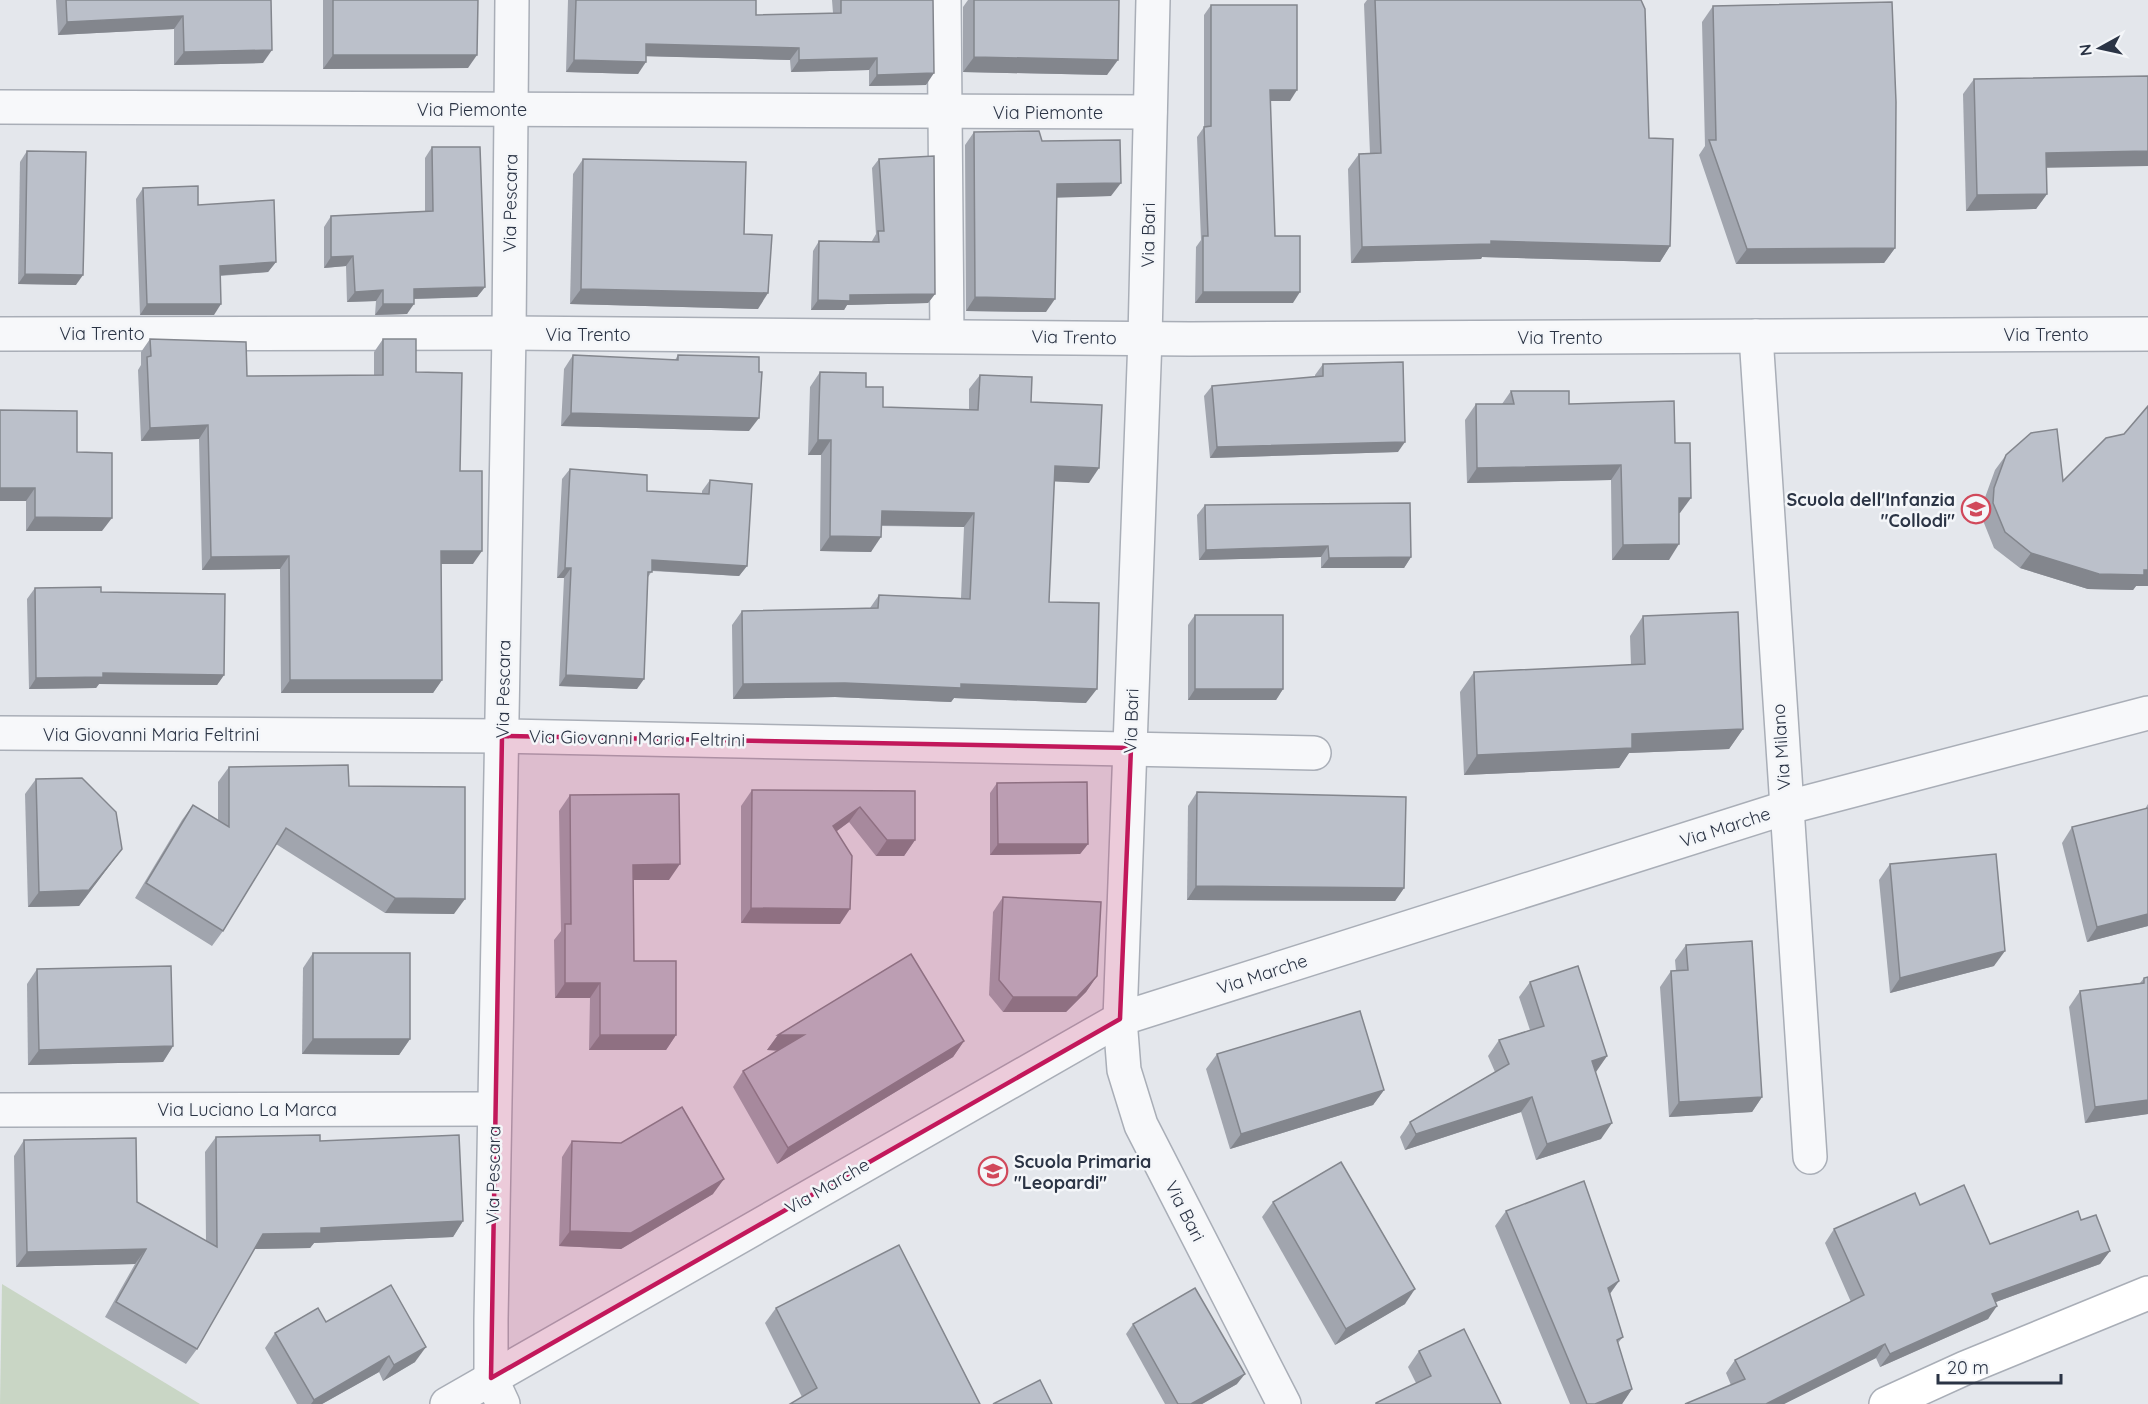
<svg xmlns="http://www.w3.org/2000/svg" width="2148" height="1404" viewBox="0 0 2148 1404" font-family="Quicksand,sans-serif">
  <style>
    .green { fill: #c9d6c5 }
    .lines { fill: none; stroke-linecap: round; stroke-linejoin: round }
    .street-casing { stroke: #a9aeb7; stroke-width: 36 }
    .secondary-casing { stroke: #a9aeb7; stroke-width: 36 }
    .street { stroke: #f7f8fa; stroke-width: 33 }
    .secondary { stroke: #fff; stroke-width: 33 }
    .wall { fill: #a1a5ae }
    .shaded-wall { fill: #83868d }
    .building { fill: #bbc0ca; stroke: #83868d; stroke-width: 1.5 }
    .marked { fill: #c2185b; fill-opacity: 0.2; stroke: #c2185b; stroke-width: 4.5; stroke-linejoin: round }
    .labels { text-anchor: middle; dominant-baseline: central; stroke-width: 5; stroke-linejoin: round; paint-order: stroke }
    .street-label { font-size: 18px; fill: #2b3445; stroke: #f4f6f9 }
    .poi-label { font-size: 18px; font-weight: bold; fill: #2b3445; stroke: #f4f6f9; text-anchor: end }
  </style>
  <rect width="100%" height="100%" fill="#e4e7ec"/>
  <polygon class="green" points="2,1284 200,1404 0,1404"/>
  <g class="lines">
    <g class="street-casing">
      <g id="street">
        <polyline points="944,0 947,336"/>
        <polyline points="1153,0 1145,338 1120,1019 1124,1070 1141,1125 1284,1404"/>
        <polyline points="0,107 1150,112"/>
        <polyline points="0,334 509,333 1190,339 2148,334"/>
        <polyline points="1756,336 1810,1157"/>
        <polyline points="0,733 502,736 1314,753"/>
        <polyline points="0,1110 494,1109"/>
        <polyline points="447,1404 1120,1019 1785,808 2148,713"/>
        <polyline points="503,1404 491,1378 491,1320 509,333 512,0"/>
      </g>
    </g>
    <g class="secondary-casing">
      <polyline id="secondary" points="1886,1404 1965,1368 2148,1293"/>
    </g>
    <use href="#street" class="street"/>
    <use href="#secondary" class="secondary"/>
  </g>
  <g class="wall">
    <polygon points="56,0 271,0 263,63 174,65 174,29 58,35"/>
    <polygon points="323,0 478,0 468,68 323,69"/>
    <polygon points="568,0 756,0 756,15 833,13 832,0 933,0 926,85 869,86 869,70 791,72 790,60 646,56 638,74 566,72"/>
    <polygon points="968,0 1119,0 1107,75 963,72 963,7"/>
    <polygon points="1367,0 1375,0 1649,138 1670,246 1660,262 1482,257 1481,259 1351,263 1348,169 1359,154 1370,154 1364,4"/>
    <polygon points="1211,5 1290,101 1270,101 1275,236 1293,303 1195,303 1196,247 1201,240 1197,137 1204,127 1204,15"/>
    <polygon points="1713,6 1895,248 1884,263 1736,264 1699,155 1705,146 1702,22"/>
    <polygon points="1974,79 2046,168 2047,194 2036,209 1966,211 1963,94"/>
    <polygon points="974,132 1042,141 1111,196 1057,197 1046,312 966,311 965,145"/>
    <polygon points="432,147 485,287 477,297 414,299 407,314 375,315 376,301 347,302 346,266 324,268 324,227 331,216 425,211 425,158"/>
    <polygon points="27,151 76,285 18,284 20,162"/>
    <polygon points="583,159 758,309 570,304 573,174"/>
    <polygon points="879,159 935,294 928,303 847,305 844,310 811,310 813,251 819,241 872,242 872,241 876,234 872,168"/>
    <polygon points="143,188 198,205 276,262 268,272 220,276 214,315 140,315 136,199"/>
    <polygon points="150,339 247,376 374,375 374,352 383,339 416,372 460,471 473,564 441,564 442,680 433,693 281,693 280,569 202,570 199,439 141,441 138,370 141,365 141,352"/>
    <polygon points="573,355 675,360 678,355 749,431 561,426 564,369"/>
    <polygon points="1323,364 1398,452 1210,458 1204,396 1212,386 1315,377 1315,375"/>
    <polygon points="820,372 866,387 883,407 969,410 969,389 980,375 1031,402 1089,483 1054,481 1049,602 1086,703 954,698 951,702 835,697 733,699 732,625 742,611 870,608 879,595 961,598 964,527 881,526 871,552 820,551 821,455 808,455 810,387"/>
    <polygon points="1511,391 1569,404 1675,443 1680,513 1679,513 1669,560 1612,560 1611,480 1467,483 1465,420 1476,404 1502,404"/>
    <polygon points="2148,406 2148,586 2136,586 2133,590 2088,589 2020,568 1994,548 1982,518 1983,503 1995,470 2006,455 2063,481 2124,434"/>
    <polygon points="0,410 77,452 102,531 26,531 26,501 0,501"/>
    <polygon points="570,469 647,491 702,494 702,491 710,480 747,566 739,576 652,571 648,577 637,689 559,686 564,578 557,578 562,479"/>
    <polygon points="1205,505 1411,557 1404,568 1321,568 1321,557 1199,560 1197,515"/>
    <polygon points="35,588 101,592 224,675 217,685 99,684 96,688 29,689 27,599"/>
    <polygon points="1195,615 1283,689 1276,700 1188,700 1188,625"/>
    <polygon points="1643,616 1743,729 1729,749 1629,753 1619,768 1464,775 1460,692 1474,672 1631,665 1630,636"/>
    <polygon points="229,767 349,786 454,914 385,913 276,844 223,931 212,946 135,898 182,820 193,805 218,821 218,782"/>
    <polygon points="36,779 122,849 79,906 28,907 25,794"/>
    <polygon points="997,783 1088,844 1080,854 990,855 990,793"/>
    <polygon points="752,790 915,791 915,840 904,856 876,856 849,822 837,831 840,924 741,923 741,806"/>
    <polygon points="1197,792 1404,888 1395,901 1187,900 1188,806"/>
    <polygon points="570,795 669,880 633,880 634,961 676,1035 666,1050 589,1050 590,998 555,998 554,940 561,931 559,811"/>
    <polygon points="2148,804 2148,926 2087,942 2062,843 2072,827 2145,809"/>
    <polygon points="1890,864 1994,966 1890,993 1879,880"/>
    <polygon points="1003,897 1097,976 1086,992 1066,1012 1003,1012 989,995 993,912"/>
    <polygon points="1686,945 1762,1097 1752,1112 1669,1117 1660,987 1671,971 1676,971 1675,960"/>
    <polygon points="313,953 410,1039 399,1055 302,1054 303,968"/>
    <polygon points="37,969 173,1046 163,1062 28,1065 27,984"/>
    <polygon points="2144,978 2148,1114 2085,1123 2069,1007 2080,991 2140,983"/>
    <polygon points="1530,982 1607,1056 1595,1072 1601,1139 1536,1160 1521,1112 1405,1150 1400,1137 1410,1122 1495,1072 1488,1056 1499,1040 1530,1030 1519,997"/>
    <polygon points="778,1035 964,1041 953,1057 777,1164 733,1087 743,1071 779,1051 767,1050"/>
    <polygon points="1217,1054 1384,1090 1373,1105 1230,1149 1206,1069"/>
    <polygon points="216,1137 320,1141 463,1221 453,1237 314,1243 310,1248 254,1249 197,1349 186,1364 105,1317 135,1264 16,1267 14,1156 24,1140 137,1202 206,1241 205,1152"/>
    <polygon points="572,1141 713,1194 621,1249 559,1246 562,1157"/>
    <polygon points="1273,1202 1405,1304 1335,1345 1262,1217"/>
    <polygon points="1920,1205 1990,1244 2081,1220 2110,1251 2100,1264 1996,1302 1988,1319 1880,1367 1876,1358 1784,1404 1685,1404 1731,1385 1726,1373 1735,1360 1851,1302 1825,1243 1834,1229"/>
    <polygon points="1506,1211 1619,1281 1610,1294 1623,1337 1618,1343 1632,1389 1622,1404 1570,1404 1495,1226"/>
    <polygon points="776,1308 980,1404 802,1397 765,1323"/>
    <polygon points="326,1322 415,1362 383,1381 379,1372 322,1404 297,1404 265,1348 275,1333"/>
    <polygon points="1133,1324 1237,1384 1202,1404 1165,1404 1126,1334"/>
    <polygon points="1419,1351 1501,1404 1375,1404 1416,1383 1408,1367"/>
  </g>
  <g class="shaded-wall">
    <polygon points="183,16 174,29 58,35 67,22"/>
    <polygon points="646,44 799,48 790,60 638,56"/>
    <polygon points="272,50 263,63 174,65 184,52"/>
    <polygon points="333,55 477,55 468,68 323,69"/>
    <polygon points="974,57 1118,60 1107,75 963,72"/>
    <polygon points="877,58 869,70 791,72 799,60"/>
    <polygon points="574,60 646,62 638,74 566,72"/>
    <polygon points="934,73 926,85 869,86 877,75"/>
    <polygon points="1270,90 1297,90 1290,101 1262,101"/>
    <polygon points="2148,151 2148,166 2035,168 2046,153"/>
    <polygon points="1121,183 1111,196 1048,198 1057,184"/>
    <polygon points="2047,194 2036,209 1966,211 1977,195"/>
    <polygon points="1491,241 1670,246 1660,262 1482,257 1481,259 1351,263 1362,247"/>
    <polygon points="1895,248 1884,263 1736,264 1747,249"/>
    <polygon points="353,256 346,266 324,268 331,257"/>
    <polygon points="276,262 268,272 212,276 220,266"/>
    <polygon points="25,274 83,275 76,285 18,284"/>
    <polygon points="485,287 477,297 407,299 414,289"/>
    <polygon points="581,289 768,293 758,309 570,304"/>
    <polygon points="383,290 376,301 347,302 355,292"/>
    <polygon points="1203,292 1300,292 1293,303 1195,303"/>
    <polygon points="935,294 928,303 847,305 844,310 811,310 818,300 850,295"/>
    <polygon points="975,297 1055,299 1046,312 966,311"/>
    <polygon points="147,304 221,304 214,315 140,315"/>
    <polygon points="383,304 414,304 407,314 375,315"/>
    <polygon points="571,413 759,418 749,431 561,426"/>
    <polygon points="208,425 199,439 141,441 150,428"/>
    <polygon points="818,440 831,440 821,455 808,455"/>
    <polygon points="1405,442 1398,452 1210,458 1217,447"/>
    <polygon points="1621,465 1611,480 1467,483 1477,468"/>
    <polygon points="1055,466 1099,468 1089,483 1045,481"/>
    <polygon points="0,488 35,488 26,501 0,501"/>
    <polygon points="1679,498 1691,498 1680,513 1668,513"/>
    <polygon points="882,511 974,513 964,527 872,525"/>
    <polygon points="35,517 112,518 102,531 26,531"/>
    <polygon points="830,536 881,537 871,552 820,551"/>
    <polygon points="1679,544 1669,560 1612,560 1623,545"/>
    <polygon points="1328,546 1321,557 1199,560 1206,550"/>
    <polygon points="441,551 482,551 473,564 432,564"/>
    <polygon points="2031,553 2148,570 2148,586 2136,586 2133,590 2088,589 2020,568"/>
    <polygon points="289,556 280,569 202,570 211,557"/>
    <polygon points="1411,557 1404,568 1321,568 1329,558"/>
    <polygon points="652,560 747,566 739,576 645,570"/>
    <polygon points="565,568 571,568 564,578 557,578"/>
    <polygon points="103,673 224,675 217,685 99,684 96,688 29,689 36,678"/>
    <polygon points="566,675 644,679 637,689 559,686"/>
    <polygon points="290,680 442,680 433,693 281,693"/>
    <polygon points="845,683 961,684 1097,689 1086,703 954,698 951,702 835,697 733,699 743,684"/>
    <polygon points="1195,689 1283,689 1276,700 1188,700"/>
    <polygon points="1743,729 1729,749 1629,753 1619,768 1464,775 1477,755 1632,734"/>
    <polygon points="860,807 849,822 823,841 833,826"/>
    <polygon points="887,840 915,840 904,856 876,856"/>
    <polygon points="998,844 1088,844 1080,854 990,855"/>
    <polygon points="122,849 79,906 28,907 39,892"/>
    <polygon points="680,864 669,880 622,880 633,865"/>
    <polygon points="1196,886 1404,888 1395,901 1187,900"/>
    <polygon points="395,898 465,899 454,914 385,913"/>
    <polygon points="751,908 850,909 840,924 741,923"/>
    <polygon points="2148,914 2148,926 2087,942 2097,927"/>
    <polygon points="2005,951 1994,966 1890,993 1900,978"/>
    <polygon points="1097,976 1086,992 1066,1012 1003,1012 1013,997"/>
    <polygon points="565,983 600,983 590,998 555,998"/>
    <polygon points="600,1035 676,1035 666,1050 589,1050"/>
    <polygon points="778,1035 804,1035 794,1051 767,1050"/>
    <polygon points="313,1039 410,1039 399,1055 302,1054"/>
    <polygon points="964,1041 953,1057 777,1164 788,1148"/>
    <polygon points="173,1046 163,1062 28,1065 39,1050"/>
    <polygon points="1607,1056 1596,1072 1581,1076 1592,1061"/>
    <polygon points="1384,1090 1373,1105 1230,1149 1241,1134"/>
    <polygon points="1532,1097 1521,1112 1405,1150 1416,1134"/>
    <polygon points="1762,1097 1752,1112 1669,1117 1679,1102"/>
    <polygon points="2148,1100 2148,1114 2085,1123 2095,1107"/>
    <polygon points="1612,1123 1601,1139 1536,1160 1547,1144"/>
    <polygon points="724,1179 713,1194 621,1249 559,1246 570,1231"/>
    <polygon points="463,1221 453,1237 314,1243 310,1248 252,1249 263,1234 321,1228"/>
    <polygon points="146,1249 135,1264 16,1267 27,1252"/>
    <polygon points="2110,1251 2100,1264 1982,1307 1992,1294"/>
    <polygon points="1619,1281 1608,1296 1608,1288"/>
    <polygon points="1415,1289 1405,1304 1335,1345 1346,1329"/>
    <polygon points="1997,1306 1988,1319 1880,1367 1890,1354"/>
    <polygon points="1885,1344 1876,1358 1784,1404 1766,1404"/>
    <polygon points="426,1347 415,1362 383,1381 394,1365"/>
    <polygon points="389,1356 379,1372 322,1404 311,1404 314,1400"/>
    <polygon points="1245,1374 1237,1384 1202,1404 1191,1404"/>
    <polygon points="1632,1389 1622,1404 1595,1404"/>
  </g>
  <g class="building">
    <polygon points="66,0 271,0 272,50 184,52 183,16 67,22"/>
    <polygon points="333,0 478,0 477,55 333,55"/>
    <polygon points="576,0 756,0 756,15 841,13 841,0 933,0 934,73 877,75 877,58 799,60 799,48 646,44 646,62 574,60"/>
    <polygon points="974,0 1119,0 1118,60 974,57"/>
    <polygon points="1375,0 1641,0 1645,9 1649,138 1673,139 1670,246 1491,241 1491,244 1362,247 1359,154 1381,153"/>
    <polygon points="1892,2 1896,102 1895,248 1747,249 1709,140 1716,140 1713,6"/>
    <polygon points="1211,5 1297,5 1297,90 1270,90 1275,236 1300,236 1300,292 1203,292 1203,236 1208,236 1204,127 1211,126"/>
    <polygon points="2148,76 2148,151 2046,153 2047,194 1977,195 1974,79"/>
    <polygon points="1039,131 1042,141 1120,140 1121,183 1057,184 1055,299 975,297 974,132"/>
    <polygon points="432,147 480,147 485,287 414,289 414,304 383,304 383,290 355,292 353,256 331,257 331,216 433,211"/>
    <polygon points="27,151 86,152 83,275 25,274"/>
    <polygon points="934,156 935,294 850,295 850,301 818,300 819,241 879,242 878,231 884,231 879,159"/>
    <polygon points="583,159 746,162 744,234 772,235 768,293 581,289"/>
    <polygon points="198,186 198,205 274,200 276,262 220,266 221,304 147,304 143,188"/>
    <polygon points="150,339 246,342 247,376 383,375 383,339 416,339 416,372 462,373 460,471 482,471 482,551 441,551 442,680 290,680 289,556 211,557 208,425 150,428 147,357 151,356"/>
    <polygon points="573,355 678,360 678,355 759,357 759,372 762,372 759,418 571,413"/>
    <polygon points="1403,362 1405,442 1217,447 1212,386 1323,376 1323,364"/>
    <polygon points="820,372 866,373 866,387 883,387 883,407 978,410 980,375 1032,377 1031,402 1102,405 1099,468 1055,466 1049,602 1099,603 1097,689 961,684 961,688 845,683 743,684 742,611 878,608 879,595 970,599 974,513 882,511 881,537 830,536 831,440 818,440"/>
    <polygon points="1511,391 1569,391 1569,404 1674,401 1675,443 1690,443 1691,498 1679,498 1679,544 1623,545 1621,465 1477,468 1476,404 1514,404"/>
    <polygon points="2148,406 2148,570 2144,570 2144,575 2099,574 2031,553 2005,532 1993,503 1994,488 2006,455 2031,433 2057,429 2063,481 2106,438 2124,434"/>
    <polygon points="0,410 77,411 77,452 112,453 112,518 35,517 35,488 0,488"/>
    <polygon points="570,469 647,475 647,491 709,494 710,480 752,484 747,566 652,560 652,572 648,572 644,679 566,675 571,568 565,568"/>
    <polygon points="1410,503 1411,557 1329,558 1328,546 1206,550 1205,505"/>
    <polygon points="101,587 101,592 225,594 224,675 103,673 103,677 36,678 35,588"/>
    <polygon points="1738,612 1743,729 1632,734 1632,748 1477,755 1474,672 1645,664 1643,616"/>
    <rect x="1195" y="615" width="88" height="74"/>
    <polygon points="348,765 349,786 465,787 465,899 395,898 286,828 223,931 146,883 193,805 229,827 229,767"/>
    <polygon points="82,778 116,812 122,849 89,890 39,892 36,779"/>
    <polygon points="1087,782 1088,844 998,844 997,783"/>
    <polygon points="752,790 915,791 915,840 887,840 860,807 833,826 852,856 850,909 751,908"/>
    <polygon points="1197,792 1406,797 1404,888 1196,886"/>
    <polygon points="679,794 680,864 633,865 634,961 676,961 676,1035 600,1035 600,983 565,983 565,924 571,924 570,795"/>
    <polygon points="2148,808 2148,914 2097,927 2072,827"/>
    <polygon points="1996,854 2005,951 1900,978 1890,864"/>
    <polygon points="1003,897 1101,902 1097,976 1077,997 1013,997 999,980"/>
    <polygon points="1752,941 1762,1097 1679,1102 1671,971 1688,970 1686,945"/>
    <rect x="313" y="953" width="97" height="86"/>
    <polygon points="911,954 964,1041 788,1148 743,1071 804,1035 778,1035"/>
    <polygon points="171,966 173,1046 39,1050 37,969"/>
    <polygon points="1578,966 1607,1056 1592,1061 1612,1123 1547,1144 1532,1097 1416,1134 1410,1122 1509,1064 1499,1040 1544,1026 1530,982"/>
    <polygon points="2148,977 2148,1100 2095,1107 2080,991 2144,983 2144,978"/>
    <polygon points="1360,1011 1384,1090 1241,1134 1217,1054"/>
    <polygon points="682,1107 724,1179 631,1233 570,1231 572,1141 621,1143"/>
    <polygon points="320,1135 320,1141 459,1135 463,1221 321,1228 321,1233 263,1234 197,1349 116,1302 146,1249 27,1252 24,1140 136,1138 137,1202 217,1247 216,1137"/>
    <polygon points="1341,1162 1415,1289 1346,1329 1273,1202"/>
    <polygon points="1584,1181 1619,1281 1608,1288 1623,1337 1617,1340 1632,1389 1595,1404 1587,1404 1506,1211"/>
    <polygon points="1964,1185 1990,1244 2078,1211 2081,1220 2096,1215 2110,1251 1992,1294 1997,1306 1890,1354 1885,1344 1766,1404 1685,1404 1745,1379 1735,1360 1864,1295 1834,1229 1915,1193 1920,1205"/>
    <polygon points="899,1245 980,1404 790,1404 817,1388 776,1308"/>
    <polygon points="391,1285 426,1347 394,1365 389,1356 314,1400 275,1333 318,1308 326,1322"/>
    <polygon points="1195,1288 1245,1374 1191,1404 1178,1404 1133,1324"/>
    <polygon points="1464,1329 1501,1404 1376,1404 1376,1403 1431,1376 1419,1351"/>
    <polygon points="1040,1380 1052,1404 993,1404"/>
  </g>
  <path class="marked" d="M502,736l629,12 -11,271 -629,359z"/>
  <defs>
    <g id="school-ring" transform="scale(1.5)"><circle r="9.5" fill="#f4f6f9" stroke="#d1495b" stroke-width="1.5"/><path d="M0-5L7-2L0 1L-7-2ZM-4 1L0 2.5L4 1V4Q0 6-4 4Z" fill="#d1495b"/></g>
  </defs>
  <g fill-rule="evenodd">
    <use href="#school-ring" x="1976" y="509"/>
    <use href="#school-ring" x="993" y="1171"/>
  </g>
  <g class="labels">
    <g class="street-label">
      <text x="472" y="109">Via Piemonte</text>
      <text x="1048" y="112">Via Piemonte</text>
      <text transform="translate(510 203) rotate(-89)">Via Pescara</text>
      <text transform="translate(1148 235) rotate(-89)">Via Bari</text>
      <text x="102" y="333">Via Trento</text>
      <text x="588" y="334">Via Trento</text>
      <text x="2046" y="334">Via Trento</text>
      <text transform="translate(1074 337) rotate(1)">Via Trento</text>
      <text x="1560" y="337">Via Trento</text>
      <text transform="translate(503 689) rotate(-89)">Via Pescara</text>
      <text transform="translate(1131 721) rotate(-88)">Via Bari</text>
      <text x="151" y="734">Via Giovanni Maria Feltrini</text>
      <text transform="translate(637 738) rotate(1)">Via Giovanni Maria Feltrini</text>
      <text transform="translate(1781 747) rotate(-94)">Via Milano</text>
      <text transform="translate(1725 827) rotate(-18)">Via Marche</text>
      <text transform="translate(1262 974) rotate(-18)">Via Marche</text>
      <text x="247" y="1109">Via Luciano La Marca</text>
      <text transform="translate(493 1175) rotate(-89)">Via Pescara</text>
      <text transform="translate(827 1186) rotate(-30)">Via Marche</text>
      <text transform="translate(1185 1211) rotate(63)">Via Bari</text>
    </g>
    <g class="poi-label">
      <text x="1955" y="499">Scuola dell'Infanzia<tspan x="1955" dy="21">"Collodi"</tspan></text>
      <text x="1014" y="1161" text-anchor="start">Scuola Primaria<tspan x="1014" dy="21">"Leopardi"</tspan></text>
    </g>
  </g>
  <g transform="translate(2100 48) rotate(262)" stroke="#f4f6f9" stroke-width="4.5" paint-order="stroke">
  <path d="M0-4.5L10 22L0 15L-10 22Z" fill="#2b3445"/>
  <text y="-9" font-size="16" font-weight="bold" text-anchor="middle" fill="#2b3445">N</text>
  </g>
  <path d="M1938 1374v9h123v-9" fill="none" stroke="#2b3445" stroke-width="3"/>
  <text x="1947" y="1374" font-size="18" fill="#2b3445" stroke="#f4f6f9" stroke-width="4.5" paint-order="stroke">20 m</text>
</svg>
